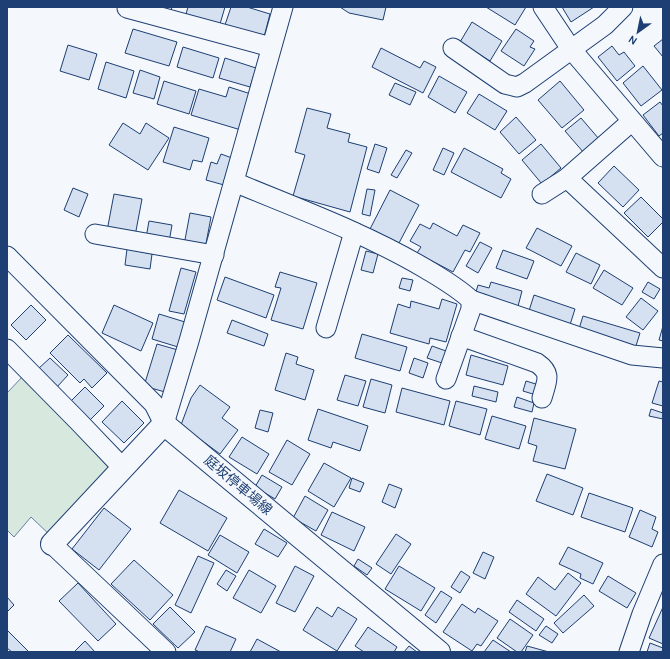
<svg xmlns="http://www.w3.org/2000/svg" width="670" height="659" viewBox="0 0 670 659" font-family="Karla,'Noto Sans JP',sans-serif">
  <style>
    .green { fill: #d7e8df; stroke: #687fa3 }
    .building { fill: #d5e0f0; stroke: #1d3f73 }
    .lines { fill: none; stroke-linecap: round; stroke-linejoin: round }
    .minor-casing { stroke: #1d3f73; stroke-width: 21 }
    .secondary-casing { stroke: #1d3f73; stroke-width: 24 }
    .minor { stroke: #f4f7fb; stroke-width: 19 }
    .secondary { stroke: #f4f7fb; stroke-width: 22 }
    .labels { text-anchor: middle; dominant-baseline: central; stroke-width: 3; stroke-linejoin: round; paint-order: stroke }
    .street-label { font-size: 14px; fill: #1d3f73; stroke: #f4f7fb }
  </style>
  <rect width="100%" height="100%" fill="#f4f7fb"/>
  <polygon class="green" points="24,375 114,467 52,537 31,517 14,537 7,530 7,393"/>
  <g class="building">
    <polygon points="146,7 172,7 170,14"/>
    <polygon points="188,7 225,7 220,24 186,14"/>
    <polygon points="231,7 247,7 270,14 264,37 225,25"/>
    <polygon points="340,7 386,7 383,20 349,13"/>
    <polygon points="486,7 526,7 515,25"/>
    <polygon points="562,7 594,7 571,22"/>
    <polygon points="472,22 502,41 490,61 460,42"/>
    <polygon points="133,29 177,42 169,66 125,53"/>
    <polygon points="516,29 534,41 530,47 535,49 524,66 501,51"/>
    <polygon points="663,39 663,57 654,46"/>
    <polygon points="68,45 97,54 89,80 60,71"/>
    <polygon points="612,46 619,55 624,52 635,66 617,81 598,57"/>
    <polygon points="183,47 219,58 213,78 177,67"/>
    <polygon points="381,48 420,68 424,61 436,67 423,93 372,67"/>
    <polygon points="225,58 256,68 250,87 219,78"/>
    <polygon points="106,62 134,71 126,98 98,89"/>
    <polygon points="643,66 662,90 641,106 623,83"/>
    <polygon points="140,70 160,77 154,99 133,93"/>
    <polygon points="439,76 467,92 455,113 428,97"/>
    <polygon points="164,81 196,91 189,114 157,104"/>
    <polygon points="560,81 584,110 562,128 538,100"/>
    <polygon points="395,83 416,92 410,105 389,95"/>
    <polygon points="229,87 251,94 241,130 191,115 199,89 226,97"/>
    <polygon points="479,94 507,111 495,130 467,113"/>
    <polygon points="660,102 663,106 663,133 659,136 643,115"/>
    <polygon points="307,108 331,114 327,128 350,134 348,142 367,147 350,212 293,196 305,155 295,152"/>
    <polygon points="516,117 536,140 519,154 500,132"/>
    <polygon points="581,118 599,139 584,153 565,131"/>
    <polygon points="123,123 140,134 146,123 169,138 148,170 109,145"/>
    <polygon points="174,127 209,138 202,162 193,160 190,170 163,162"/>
    <polygon points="375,144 387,148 379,173 367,169"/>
    <polygon points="541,144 561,168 542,184 522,160"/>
    <polygon points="443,148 454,153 444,175 433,170"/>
    <polygon points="464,148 503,169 501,173 511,179 501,198 451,172"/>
    <polygon points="406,150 412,153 397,178 391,175"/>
    <polygon points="221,154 232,158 224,185 206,180 211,162 217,164"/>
    <polygon points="614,166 639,190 623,207 598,183"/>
    <polygon points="73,188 88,194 79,217 64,210"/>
    <polygon points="367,189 375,190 370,216 362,214"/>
    <polygon points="390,190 419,205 399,243 370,229"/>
    <polygon points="114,194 142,199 135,236 107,231"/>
    <polygon points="641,197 663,219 663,222 648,237 624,213"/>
    <polygon points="190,213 211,217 205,249 184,245"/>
    <polygon points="149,221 172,225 169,242 146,238"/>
    <polygon points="433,223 457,236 463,225 480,233 470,252 465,250 453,272 417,253 421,247 410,241 420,224 430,229"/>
    <polygon points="537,228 572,246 561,266 526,248"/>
    <polygon points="480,242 492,248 478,273 466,266"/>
    <polygon points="127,249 152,254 150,269 125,265"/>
    <polygon points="503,250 534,261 527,279 496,268"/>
    <polygon points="366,251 378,254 373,273 361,270"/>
    <polygon points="576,253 600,265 591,284 566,272"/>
    <polygon points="181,268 196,272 184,314 169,311"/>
    <polygon points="604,270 633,288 622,305 593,288"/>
    <polygon points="280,272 317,283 303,329 271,320 281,288 275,287"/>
    <polygon points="225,277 274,295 266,318 217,300"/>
    <polygon points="402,278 413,280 410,291 399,288"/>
    <polygon points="491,282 522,291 517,310 486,301 487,295 476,292 478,285 489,288"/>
    <polygon points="648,282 660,289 654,299 642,292"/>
    <polygon points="534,295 575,309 569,328 528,314"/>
    <polygon points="641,298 658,311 643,330 626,317"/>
    <polygon points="442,299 457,304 446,342 430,338 429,344 390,333 398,304 410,308 411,301 439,309"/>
    <polygon points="31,305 46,320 26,340 11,325"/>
    <polygon points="114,305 153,323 141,351 102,333"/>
    <polygon points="159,314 185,322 178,347 152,339"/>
    <polygon points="583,316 640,333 635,349 578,332"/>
    <polygon points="232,320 268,334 264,346 227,333"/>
    <polygon points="663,326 663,341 659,340"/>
    <polygon points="362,334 407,347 400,371 355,358"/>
    <polygon points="68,335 107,373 92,388 84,379 80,383 50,353"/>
    <polygon points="157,344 178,350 165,392 144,386"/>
    <polygon points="432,346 446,351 442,363 427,358"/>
    <polygon points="286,353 298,357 296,364 314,370 305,400 275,390"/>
    <polygon points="471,355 508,366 503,385 466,375"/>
    <polygon points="50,358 68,375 57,387 38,369"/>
    <polygon points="414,358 428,363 423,378 409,373"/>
    <polygon points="345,375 366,381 358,406 337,400"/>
    <polygon points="371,379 392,385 385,413 363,407"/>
    <polygon points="526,381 539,385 536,395 523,391"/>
    <polygon points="659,381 663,382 663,406 652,403"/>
    <polygon points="200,385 230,407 222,418 238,430 220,454 181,425 191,398"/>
    <polygon points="474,386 498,392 496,402 472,396"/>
    <polygon points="85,387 104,406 90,420 71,401"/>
    <polygon points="402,388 450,401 444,425 396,412"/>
    <polygon points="517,397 534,403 532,412 514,407"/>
    <polygon points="122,401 144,423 124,443 102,422"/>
    <polygon points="456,401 487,409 480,435 449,426"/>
    <polygon points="318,409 368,426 360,451 333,442 331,448 308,440"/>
    <polygon points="651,409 663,413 663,419 649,416"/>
    <polygon points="260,410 273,413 268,432 255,428"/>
    <polygon points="492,416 526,426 519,449 485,439"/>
    <polygon points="534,418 576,429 565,469 533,461 537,446 528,443"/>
    <polygon points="242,437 269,454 257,474 229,457"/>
    <polygon points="287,440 310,454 292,485 269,472"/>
    <polygon points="324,463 351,478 334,507 308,491"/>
    <polygon points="547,474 583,488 573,515 536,501"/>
    <polygon points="262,475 282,487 275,499 255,487"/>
    <polygon points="352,478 364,483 360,492 349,488"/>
    <polygon points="389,484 402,489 395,508 382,502"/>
    <polygon points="179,490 227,518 208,551 160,523"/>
    <polygon points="589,493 633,508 625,532 581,517"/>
    <polygon points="305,496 328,510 316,531 293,518"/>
    <polygon points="104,508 131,529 99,570 72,549"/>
    <polygon points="640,510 656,517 652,529 658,532 652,547 629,537"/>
    <polygon points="332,512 365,527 354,551 321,535"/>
    <polygon points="264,529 287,543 278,557 255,544"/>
    <polygon points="396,534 411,544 391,574 376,564"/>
    <polygon points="220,535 249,552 237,573 208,555"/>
    <polygon points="568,547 603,563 593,584 580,578 581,574 559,564"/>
    <polygon points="483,552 494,557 485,579 473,573"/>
    <polygon points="198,556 214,563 191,613 175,605"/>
    <polygon points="358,559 372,568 367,575 354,566"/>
    <polygon points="134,560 173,595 150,620 111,584"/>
    <polygon points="295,566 314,576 295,612 276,603"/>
    <polygon points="399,566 435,588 421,611 385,589"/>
    <polygon points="226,570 236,576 227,591 217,584"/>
    <polygon points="249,570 276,586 261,613 233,598"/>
    <polygon points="461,571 470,577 460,593 451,587"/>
    <polygon points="568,573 581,583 556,616 526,594 538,577 555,590"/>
    <polygon points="608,576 636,593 627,608 599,591"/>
    <polygon points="78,583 116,624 98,641 59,601"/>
    <polygon points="441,591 452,598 436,623 425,615"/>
    <polygon points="584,595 594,606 563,633 554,623"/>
    <polygon points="7,597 14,605 7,612"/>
    <polygon points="517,600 544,619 536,631 509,612"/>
    <polygon points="462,604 475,613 478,608 498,621 481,646 477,644 472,651 443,632"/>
    <polygon points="170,607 195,632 178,648 153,624"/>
    <polygon points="317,607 332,617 338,607 357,619 337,651 303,630"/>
    <polygon points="663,607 663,644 649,638"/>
    <polygon points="510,619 533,635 521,652 517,652 497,638"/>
    <polygon points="206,626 236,639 230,652 200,652 195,650"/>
    <polygon points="546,626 558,634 552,643 539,635"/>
    <polygon points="368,627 397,647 394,652 364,652 355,646"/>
    <polygon points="7,630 29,652 12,652 7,648"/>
    <polygon points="257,639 281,652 250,652"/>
    <polygon points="493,640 511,652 484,652"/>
    <polygon points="85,641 95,652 74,652"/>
    <polygon points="650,643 663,648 662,652 647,652"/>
    <polygon points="409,646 417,652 404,652"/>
    <polygon points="527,646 549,652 525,652"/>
  </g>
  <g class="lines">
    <g class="minor-casing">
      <g id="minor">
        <polyline points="543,7 571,49 663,157"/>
        <polyline points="127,8 271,47"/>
        <polyline points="453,48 505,84 517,87 525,83 605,25 623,7"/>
        <polyline points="567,178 663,268"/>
        <path d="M234,182c65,27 131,51 192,87 15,9 31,18 45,31v9l-25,70"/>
        <polyline points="542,194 567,178 632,121"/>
        <polyline points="95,234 214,255"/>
        <polyline points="7,256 154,404 164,424"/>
        <polyline points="471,300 632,355 663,358"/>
        <polyline points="326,328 354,232"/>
        <path d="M461,336l76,27c16,11 9,19 5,35"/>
        <polyline points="7,349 78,421 122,467"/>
        <polyline points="164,424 189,341 283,7"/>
        <polyline points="52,544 166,652"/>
        <polyline points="629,652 642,614 663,564"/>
      </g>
    </g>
    <g class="secondary-casing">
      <polyline id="secondary" points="52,544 164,424 439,652"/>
    </g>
    <use href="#minor" class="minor"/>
    <use href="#secondary" class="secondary"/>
  </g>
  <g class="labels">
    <g class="street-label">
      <text transform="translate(238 485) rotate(40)">庭坂停車場線</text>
    </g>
  </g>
  <rect width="670" height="659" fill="none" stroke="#1d3f73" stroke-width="16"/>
  <g transform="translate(638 32) rotate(213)" stroke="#f4f7fb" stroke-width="3" paint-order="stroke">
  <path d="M0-3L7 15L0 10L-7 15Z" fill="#1d3f73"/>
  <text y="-6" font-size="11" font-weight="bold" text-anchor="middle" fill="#1d3f73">N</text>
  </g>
</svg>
